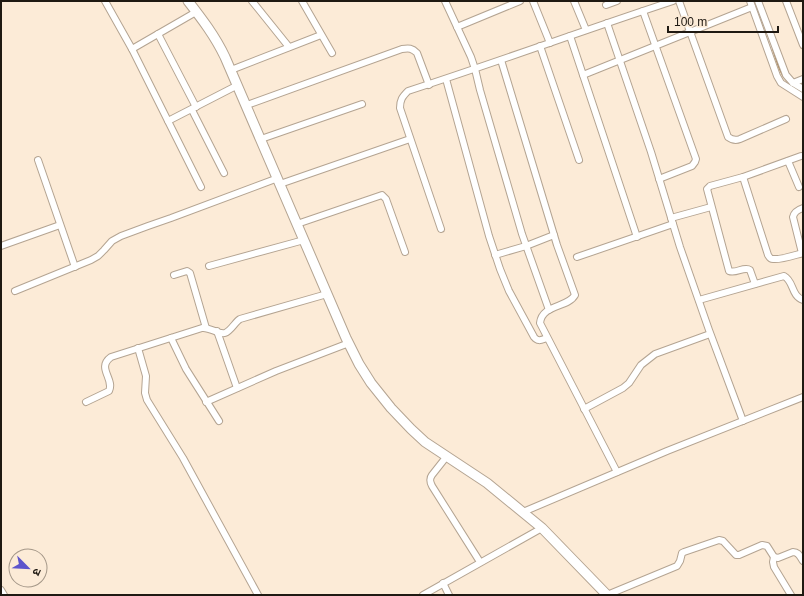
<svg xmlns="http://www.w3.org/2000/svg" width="804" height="596" viewBox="0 0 804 596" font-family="Arial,'Noto Sans Devanagari',sans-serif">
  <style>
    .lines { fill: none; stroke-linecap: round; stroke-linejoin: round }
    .stream { stroke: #a9804b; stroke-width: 2 }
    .street-casing { stroke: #b4a492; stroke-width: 8 }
    .secondary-casing { stroke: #b4a492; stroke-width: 11 }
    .street { stroke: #fff; stroke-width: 6 }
    .secondary { stroke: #fff; stroke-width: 9 }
  </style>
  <rect width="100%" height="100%" fill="#fcebd7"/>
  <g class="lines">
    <g class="stream">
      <path d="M773,49c4,11 7,26 16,33"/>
      <polyline points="799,90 803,93"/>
    </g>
    <g class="street-casing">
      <g id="street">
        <polyline points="105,1 132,49 201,187"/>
        <polyline points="252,1 289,47"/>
        <polyline points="302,1 332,53"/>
        <polyline points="445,1 471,57 475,69 480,90 522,234 549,310"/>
        <polyline points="533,1 550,43"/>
        <polyline points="574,1 586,30"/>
        <path d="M679,1l49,136c4,3 7,4 12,2l46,-20"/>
        <polyline points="750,1 777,76 781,83 803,97"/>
        <polyline points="758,1 786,75 793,83 803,89"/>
        <polyline points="786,1 803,45"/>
        <polyline points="606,5 617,1"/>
        <polyline points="643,11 696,159 695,162 692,166 659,179"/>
        <polyline points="607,23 651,152 680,247 709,330 743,421"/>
        <polyline points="457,27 520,1"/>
        <polyline points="158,34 196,107"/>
        <polyline points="570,36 637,237"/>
        <polyline points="540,46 579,160"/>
        <polyline points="132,49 196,12"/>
        <path d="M501,60l56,185 18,50c-7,13 -33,9 -35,28l77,149"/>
        <polyline points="231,70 321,35"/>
        <polyline points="583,75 752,7"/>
        <path d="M446,79l43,157 11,33 9,22 25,46c4,5 7,3 13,1"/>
        <polyline points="793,83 803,79"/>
        <path d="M247,105l155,-56c7,-1 10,-1 15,4l12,32"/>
        <polyline points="192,110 224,173"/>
        <polyline points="168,121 238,85"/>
        <polyline points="261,139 362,104"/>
        <polyline points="38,160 75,267"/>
        <polyline points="788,161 799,187"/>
        <path d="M743,177l25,78c2,3 2,4 5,4 8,1 22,-4 30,-6"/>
        <polyline points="280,184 410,139"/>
        <polyline points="671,218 711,207"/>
        <polyline points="297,224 382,195 386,199 405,252"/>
        <path d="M441,229l-41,-121c0,-8 2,-11 8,-17 89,-29 177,-61 265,-90"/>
        <polyline points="1,246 60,225"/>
        <path d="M802,253l-9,-36c1,-5 4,-7 10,-9"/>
        <polyline points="495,255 526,246 554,235"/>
        <polyline points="577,257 673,224"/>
        <polyline points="209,266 304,240"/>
        <polyline points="174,275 187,271 190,273 206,328"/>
        <path d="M755,284l-5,-14c-6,-4 -14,4 -21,1l-22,-82 3,-3 33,-9 58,-21"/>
        <polyline points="15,291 91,260 98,256 104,250 112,241 121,236 148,226 171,218 278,178"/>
        <path d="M699,300l85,-24c10,5 7,20 19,24"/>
        <polyline points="217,331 237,388"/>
        <polyline points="171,338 186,369 219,421"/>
        <polyline points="138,348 146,376 145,393 147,400 183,458 258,595"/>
        <path d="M86,402l23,-11c6,-12 -13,-23 2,-34l91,-29c8,-1 17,7 23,5 6,-2 10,-11 15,-14l87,-25"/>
        <polyline points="206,402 276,371 349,343"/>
        <polyline points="584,409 623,388 629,383 641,365 655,354 710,334"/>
        <path d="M447,456l-15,19c-3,4 -2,7 0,11l48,76"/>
        <polyline points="523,512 667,451 803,397"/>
        <polyline points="774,557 773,562 774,567 791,595"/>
        <polyline points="443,583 449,595"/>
        <polyline points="1,590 4,595"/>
        <polyline points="423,595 542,528"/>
        <path d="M607,595l70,-29 3,-5 2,-8 2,-1 35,-12 4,1 13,14h3l23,-10 5,1 7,11 4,1 15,-6c6,0 7,5 10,9"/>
      </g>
    </g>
    <g class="secondary-casing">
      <path id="secondary" d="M188,1c14,18 27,35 37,56l121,281 13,26 12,19 20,25 20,21 14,13 62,41 55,45 65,67"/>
    </g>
    <use href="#street" class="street"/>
    <use href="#secondary" class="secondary"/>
  </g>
  <rect width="804" height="596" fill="none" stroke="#1f1912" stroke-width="4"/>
  <g transform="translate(28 568) rotate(114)"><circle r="19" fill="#fcebd7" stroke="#a49788"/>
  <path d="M0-3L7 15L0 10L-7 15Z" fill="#5d54cc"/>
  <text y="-6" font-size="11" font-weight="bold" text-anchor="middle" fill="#1f1912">उ</text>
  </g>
  <path d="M668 26v6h110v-6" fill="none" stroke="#1f1912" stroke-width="2"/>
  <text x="674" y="26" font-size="12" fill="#1f1912" stroke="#fcebd7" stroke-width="3" paint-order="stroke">100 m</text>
</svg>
